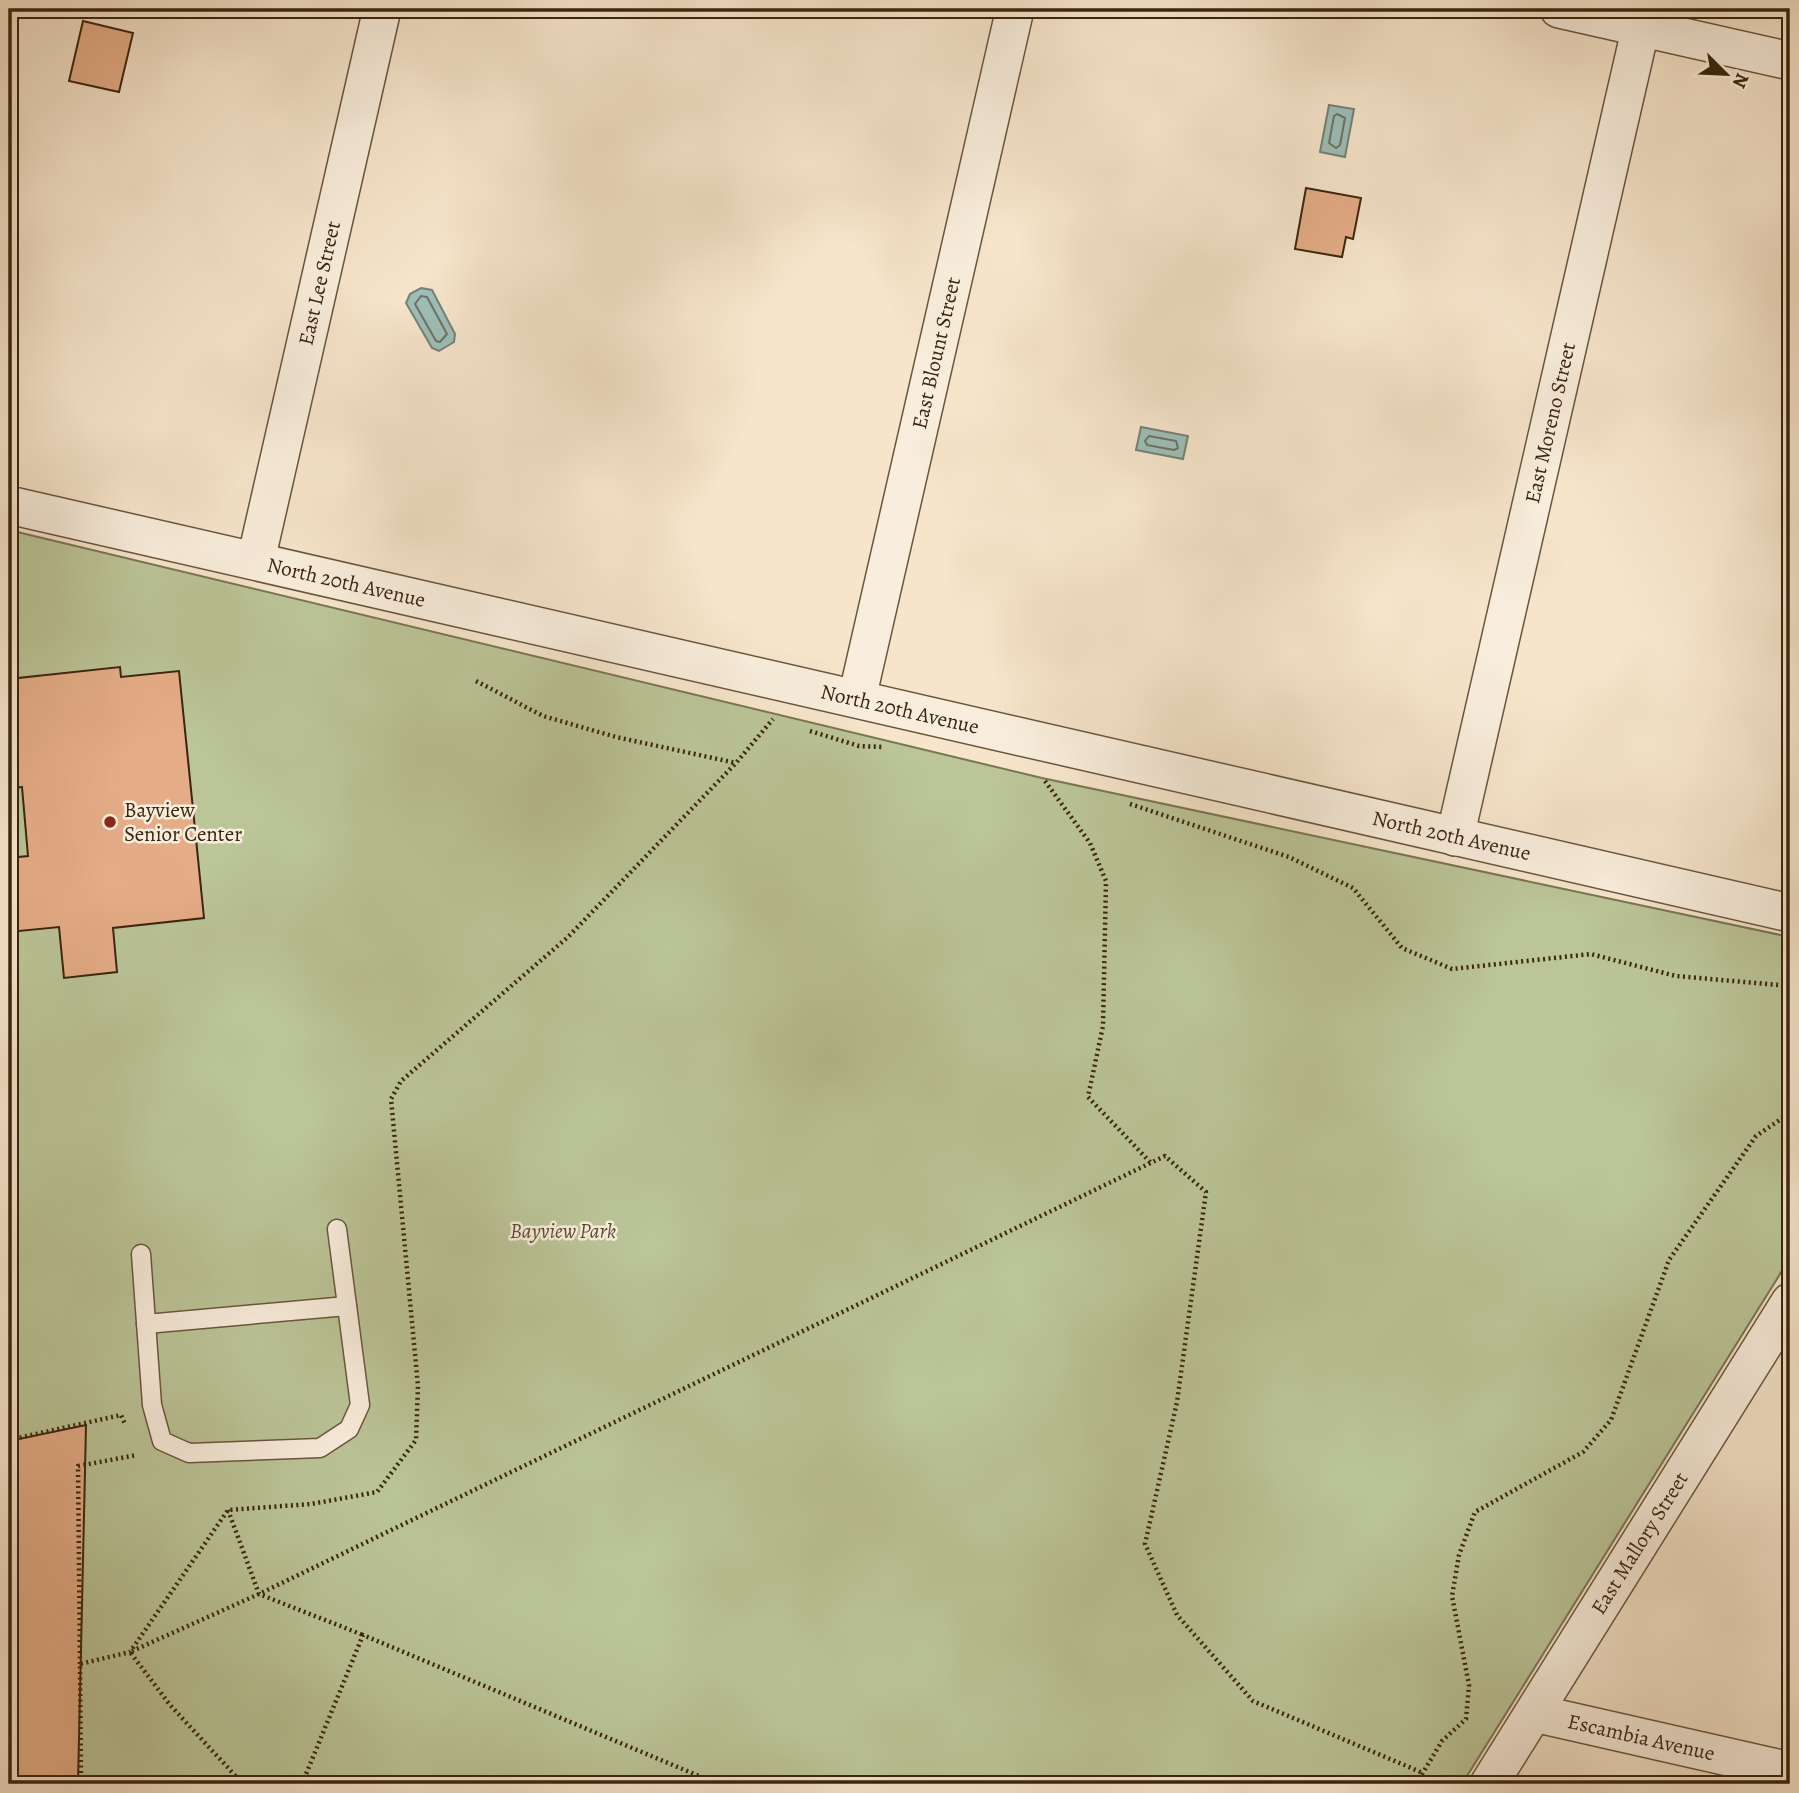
<svg xmlns="http://www.w3.org/2000/svg" width="1799" height="1793" viewBox="0 0 1799 1793" font-family="Alegreya,serif">
  <style>
    .green { fill: #bbc598; stroke: #7a7553; stroke-width: 2 }
    .water { fill: #9dbfb9; stroke: #758175; stroke-width: 2 }
    .lines { fill: none; stroke-linecap: round; stroke-linejoin: round }
    .shore { stroke: #6c7264; stroke-width: 2 }
    .building { fill: #e5ad87; stroke: #3a250e; stroke-width: 2 }
    .service-casing { stroke: #69553d; stroke-width: 21 }
    .minor-casing { stroke: #69553d; stroke-width: 40 }
    .path { stroke: #3a250e; stroke-width: 4.5; stroke-dasharray: 2 3.5; stroke-linecap: butt }
    .service { stroke: #f9eedd; stroke-width: 18 }
    .minor { stroke: #f9eedd; stroke-width: 37 }
    .poi-dot { fill: #8f2418; stroke: #f9eedd; stroke-width: 2.5 }
    .labels { text-anchor: middle; dominant-baseline: central; stroke-width: 5; stroke-linejoin: round; paint-order: stroke }
    .street-label { font-size: 21px; fill: #3a250e; stroke: #f9eedd }
    .poi-label { font-size: 21px; fill: #3a250e; stroke: #f9eedd; text-anchor: start }
    .park-label { font-size: 21px; font-style: italic; fill: #5a4d30; stroke: #f9eedd }
  </style>
  <rect width="100%" height="100%" fill="#f6e5cb"/>
  <filter id="stains"><feTurbulence type="fractalNoise" baseFrequency=".00286" numOctaves="4"/><feColorMatrix values="0 0 0 0 .2 0 0 0 0 .09 0 0 0 0 .02 0 0 0 .5 -.17"/></filter>
  <radialGradient id="worn" r=".72"><stop offset=".6" stop-color="#630" stop-opacity="0"/><stop offset="1" stop-color="#630" stop-opacity=".3"/></radialGradient>
  <polygon class="green" points="9,530 1042,778 1790,937 1790,1258 1462,1784 9,1784"/>
  <g class="water">
    <polygon points="1329,105 1354,109 1345,157 1320,152"/>
    <polygon points="421,288 432,290 455,334 454,342 439,351 432,348 406,303 410,294"/>
    <polygon points="1141,427 1188,436 1183,459 1136,450"/>
  </g>
  <g class="lines">
    <g class="shore">
      <polygon points="1337,114 1345,118 1340,145 1336,148 1329,143 1334,116"/>
      <polygon points="421,296 427,297 447,334 440,342 436,341 415,304"/>
      <polygon points="1149,436 1176,441 1178,448 1174,450 1147,445 1145,441"/>
    </g>
  </g>
  <g class="building">
    <polygon points="83,21 133,33 119,92 69,81"/>
    <polygon points="1306,188 1361,198 1353,239 1346,237 1342,257 1295,249"/>
    <polygon points="120,667 121,677 179,671 204,918 113,928 117,972 64,978 59,927 9,932 9,858 28,856 22,787 9,788 9,679"/>
    <polygon points="86,1425 78,1784 9,1784 9,1441"/>
  </g>
  <g class="lines">
    <g class="service-casing">
      <g id="service">
        <polyline points="141,1254 152,1405 162,1441 189,1453 320,1448 349,1429 360,1405 337,1229"/>
        <polyline points="146,1324 347,1306"/>
      </g>
    </g>
    <g class="minor-casing">
      <g id="minor">
        <polyline points="1559,9 1790,61"/>
        <path id="s1" d="M9,505l1781,408"/>
        <path id="s2" d="M256,560l126,-551"/>
        <path id="s3" d="M857,698l158,-689"/>
        <path id="s4" d="M1455,837l190,-828"/>
        <path id="s5" d="M1534,1713l256,58"/>
        <path id="s6" d="M1489,1784l301,-482"/>
      </g>
    </g>
    <g class="path">
      <polyline points="476,681 543,716 616,737 736,763"/>
      <polyline points="810,731 859,746 883,747"/>
      <polyline points="1045,781 1090,843 1106,881 1103,1026 1088,1097 1151,1163"/>
      <polyline points="1130,804 1289,857 1353,888 1402,948 1452,969 1591,954 1676,976 1790,986"/>
      <polyline points="9,1440 121,1415 125,1424"/>
      <polyline points="228,1510 259,1594 363,1635"/>
      <polyline points="80,1664 78,1466 137,1455"/>
      <polyline points="81,1784 80,1664 130,1652 228,1510 311,1504 377,1492 416,1440 418,1386 391,1099 401,1081 568,937 736,763 773,719"/>
      <polyline points="243,1784 170,1705 130,1652 259,1594 1165,1156 1206,1192 1177,1402 1145,1544 1177,1615 1253,1701 1423,1773"/>
      <polyline points="302,1784 363,1635 718,1784"/>
      <polyline points="1416,1784 1442,1741 1466,1719 1469,1685 1452,1596 1459,1555 1475,1512 1583,1452 1611,1420 1669,1260 1756,1136 1790,1113"/>
    </g>
    <use href="#service" class="service"/>
    <use href="#minor" class="minor"/>
  </g>
  <circle class="poi-dot" cx="110" cy="822" r="7"/>
  <g class="labels">
    <g class="street-label">
      <text stroke="none"><textPath href="#s2" startOffset="284">East Lee Street</textPath></text>
      <text stroke="none"><textPath href="#s3" startOffset="354">East Blount Street</textPath></text>
      <text stroke="none"><textPath href="#s4" startOffset="425">East Moreno Street</textPath></text>
      <text stroke="none"><textPath href="#s1" startOffset="346">North 20th Avenue</textPath></text>
      <text stroke="none"><textPath href="#s1" startOffset="914">North 20th Avenue</textPath></text>
      <text stroke="none"><textPath href="#s1" startOffset="1480">North 20th Avenue</textPath></text>
      <text stroke="none"><textPath href="#s6" startOffset="284">East Mallory Street</textPath></text>
      <text stroke="none"><textPath href="#s5" startOffset="110">Escambia Avenue</textPath></text>
    </g>
    <g class="poi-label">
      <text x="124" y="810">Bayview<tspan x="124" dy="24">Senior Center</tspan></text>
    </g>
    <g class="park-label">
      <text x="563" y="1231">Bayview Park</text>
    </g>
  </g>
  <rect width="1799" height="1793" fill="none" stroke="#f6e5cb" stroke-width="35"/>
  <rect x="10" y="10" width="1778" height="1772" fill="none" stroke="#3a250e" stroke-width="3.5"/>
  <rect x="18" y="18" width="1764" height="1758" fill="none" stroke="#3a250e" stroke-width="2"/>
  <g transform="translate(1726 74) rotate(114)" stroke="#f9eedd" stroke-width="5" paint-order="stroke">
  <path d="M0-5L12 26L0 18L-12 26Z" fill="#3a250e"/>
  <text y="-10" font-size="19" font-weight="bold" text-anchor="middle" fill="#3a250e">N</text>
  </g>
  <rect width="100%" height="100%" filter="url(#stains)"/>
  <rect width="100%" height="100%" fill="url(#worn)"/>
</svg>
